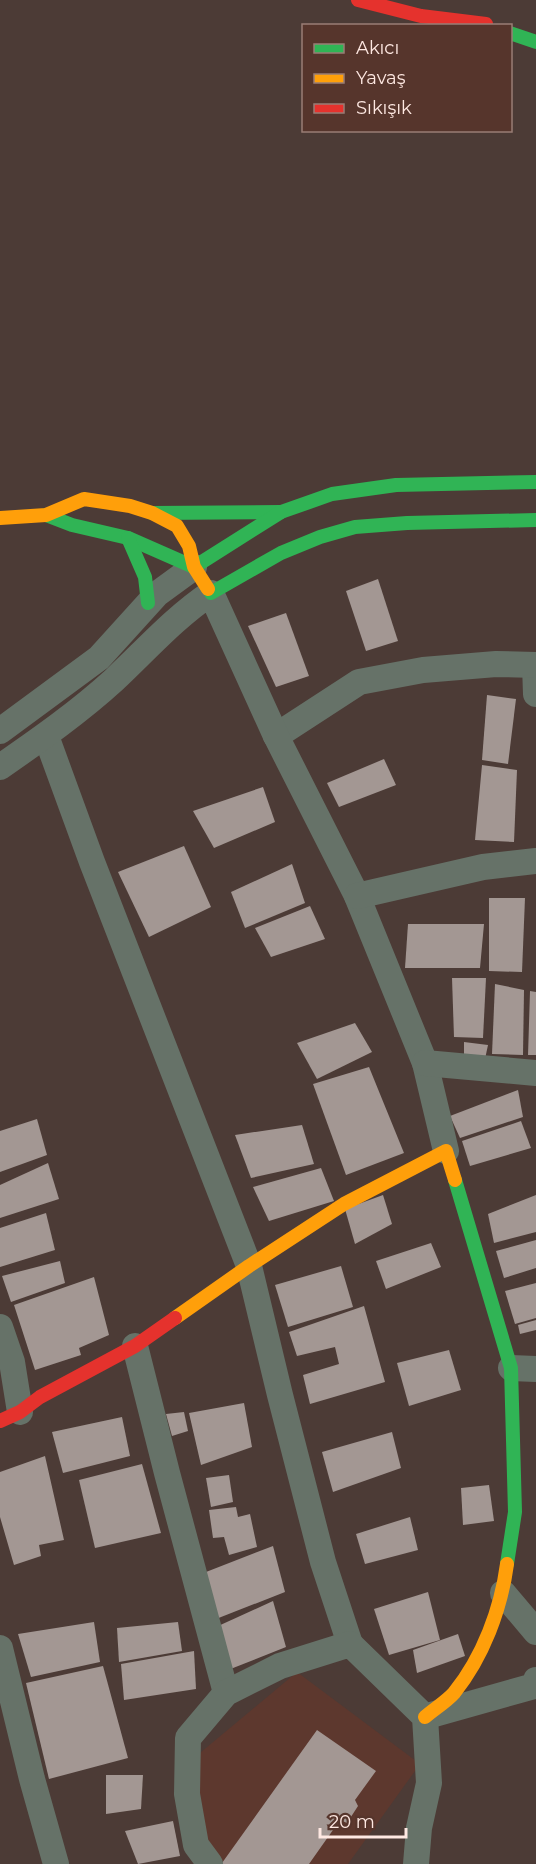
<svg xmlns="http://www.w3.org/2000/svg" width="536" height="1864" viewBox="0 0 536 1864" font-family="Montserrat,sans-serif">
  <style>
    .built { fill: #5d382e }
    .building { fill: #a39793 }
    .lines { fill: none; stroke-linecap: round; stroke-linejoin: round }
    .street { stroke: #667268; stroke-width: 26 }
    .fast { stroke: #30b455; stroke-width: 14 }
    .slow { stroke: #ff9f0a; stroke-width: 14 }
    .jam { stroke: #e5322d; stroke-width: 14 }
  </style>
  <rect width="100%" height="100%" fill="#4c3b36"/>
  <polygon class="built" points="297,1672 420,1764 348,1864 217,1864 210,1855 194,1758"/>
  <g class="building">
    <polygon points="378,579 398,641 366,651 346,591"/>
    <polygon points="286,613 309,676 276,687 248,626"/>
    <polygon points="487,695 516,699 508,764 482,760"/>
    <polygon points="384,759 396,785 339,807 327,783"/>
    <polygon points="482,765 517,770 514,842 475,840"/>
    <polygon points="263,787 275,822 214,848 193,811"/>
    <polygon points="184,846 211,907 149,937 118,872"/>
    <polygon points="292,864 305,903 245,928 231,892"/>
    <polygon points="489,898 525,898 522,972 489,971"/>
    <polygon points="310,906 325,939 271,957 255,928"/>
    <polygon points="408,924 484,924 480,968 405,968"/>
    <polygon points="452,978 486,978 483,1038 454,1037"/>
    <polygon points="495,984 524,990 523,1055 492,1054"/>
    <polygon points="530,991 536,992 536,1055 528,1055"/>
    <polygon points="355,1023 372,1052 317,1079 297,1043"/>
    <polygon points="464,1042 488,1045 485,1059 464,1058"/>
    <polygon points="369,1067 404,1153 346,1175 313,1084"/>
    <polygon points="518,1090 523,1117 460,1138 450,1116"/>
    <polygon points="37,1119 47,1155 0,1172 0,1131"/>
    <polygon points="521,1121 531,1148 470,1166 462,1141"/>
    <polygon points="302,1125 314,1164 251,1178 235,1135"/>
    <polygon points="48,1163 59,1199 0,1218 0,1185"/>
    <polygon points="321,1168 334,1201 269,1221 253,1187"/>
    <polygon points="383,1195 392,1224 355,1244 345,1209"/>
    <polygon points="536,1195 536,1232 494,1243 488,1214"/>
    <polygon points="46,1213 55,1250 0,1267 0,1228"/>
    <polygon points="536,1240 536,1268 504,1278 496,1251"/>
    <polygon points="431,1243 441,1267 386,1289 376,1261"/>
    <polygon points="60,1261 65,1283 11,1302 2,1276"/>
    <polygon points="341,1266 353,1307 288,1327 275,1285"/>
    <polygon points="94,1277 109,1335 79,1348 81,1355 35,1370 14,1305"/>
    <polygon points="536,1283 536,1318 515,1324 505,1291"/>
    <polygon points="364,1306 385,1382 310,1404 303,1375 339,1364 335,1347 297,1356 289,1332"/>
    <polygon points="536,1320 536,1330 520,1334 518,1325"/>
    <polygon points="449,1350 461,1390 409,1406 397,1363"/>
    <polygon points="244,1403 252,1447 201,1465 189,1413"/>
    <polygon points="184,1412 188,1431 172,1436 166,1414"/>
    <polygon points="122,1417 130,1456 63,1473 52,1432"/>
    <polygon points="392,1432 401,1468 333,1492 322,1452"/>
    <polygon points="45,1456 64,1540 39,1545 41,1556 14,1565 0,1517 0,1472"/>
    <polygon points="142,1464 161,1533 95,1548 79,1480"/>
    <polygon points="229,1475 233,1502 211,1507 206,1478"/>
    <polygon points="489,1485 494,1521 463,1525 461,1488"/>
    <polygon points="236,1507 238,1517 250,1514 257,1547 229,1555 224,1537 213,1538 209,1510"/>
    <polygon points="410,1517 418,1550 365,1564 356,1534"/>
    <polygon points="273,1546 285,1592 216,1619 206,1572"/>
    <polygon points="428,1592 440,1640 389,1655 374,1609"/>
    <polygon points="273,1601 286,1647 228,1670 216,1627"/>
    <polygon points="94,1622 100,1662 31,1677 18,1634"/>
    <polygon points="178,1622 182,1651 119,1662 117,1628"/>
    <polygon points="458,1634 465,1656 417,1673 413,1650"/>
    <polygon points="194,1651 196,1689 124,1700 121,1664"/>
    <polygon points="103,1666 128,1758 49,1779 26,1683"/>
    <polygon points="317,1730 376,1771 355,1800 358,1806 347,1823 340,1820 309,1864 223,1864 222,1863"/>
    <polygon points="106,1775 143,1775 141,1809 106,1814"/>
    <polygon points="173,1821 180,1856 138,1864 125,1831"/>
  </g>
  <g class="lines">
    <g class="street">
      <polyline points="535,665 536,694"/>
      <polyline points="0,731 99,658 157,594 194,567"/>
      <polyline points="46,736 92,862 249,1266 280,1395 323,1562 350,1644"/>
      <polyline points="276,736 359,682 423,670 496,664 536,665"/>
      <path d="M0,767c39,-27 79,-55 114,-87 33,-31 60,-62 97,-87l65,143 81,160 68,167 21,88"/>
      <polyline points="357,896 483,867 536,861"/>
      <polyline points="425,1063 536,1073"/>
      <polyline points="0,1327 12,1362 20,1412"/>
      <polyline points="135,1346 167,1473 226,1693"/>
      <polyline points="511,1368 536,1369"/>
      <polyline points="503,1593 536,1632"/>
      <polyline points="0,1648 32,1779 56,1864"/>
      <polyline points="431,1715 534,1686 536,1680"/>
      <polyline points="210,1864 196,1845 187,1794 188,1738 226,1693 280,1666 350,1644 425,1717 429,1783 419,1828 416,1864"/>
    </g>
    <g class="fast">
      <polyline points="510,33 536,42"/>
      <polyline points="152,513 281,512"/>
      <polyline points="46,515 72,525 128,538 194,567"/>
      <polyline points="128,538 145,577 148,603"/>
      <polyline points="194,567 281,512 332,494 396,485 536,482"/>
      <polyline points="211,593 281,553 320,537 355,527 407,523 536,520"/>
      <polyline points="455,1180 511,1368 515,1512 507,1564"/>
    </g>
    <g class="slow">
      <polyline points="0,518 46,515 84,499 130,506 152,513 177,526 189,546 194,567 208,589"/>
      <polyline points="175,1318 249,1266 344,1204 446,1151 455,1180"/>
      <path d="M425,1717c9,-8 21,-15 29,-24 29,-36 47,-84 53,-129"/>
    </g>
    <g class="jam">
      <polyline points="358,0 421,16 486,24"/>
      <polyline points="0,1421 20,1412 40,1397 135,1346 175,1318"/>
    </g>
  </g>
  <rect x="302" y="24" width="210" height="108" fill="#56352c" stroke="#997d75" stroke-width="1.5"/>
  <rect x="314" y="44" width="30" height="9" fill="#30b455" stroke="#997d75" stroke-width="1.5"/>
  <text x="356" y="54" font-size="18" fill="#fee8e2">Akıcı</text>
  <rect x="314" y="74" width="30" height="9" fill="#ff9f0a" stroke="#997d75" stroke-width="1.5"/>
  <text x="356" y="84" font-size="18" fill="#fee8e2">Yavaş</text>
  <rect x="314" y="104" width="30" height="9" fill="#e5322d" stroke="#997d75" stroke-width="1.5"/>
  <text x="356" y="114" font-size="18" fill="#fee8e2">Sıkışık</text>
  <path d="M320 1828v9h86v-9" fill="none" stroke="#fee8e2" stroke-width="3"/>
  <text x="329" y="1828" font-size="18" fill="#fee8e2" stroke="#56352c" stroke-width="4.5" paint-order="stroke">20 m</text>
</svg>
